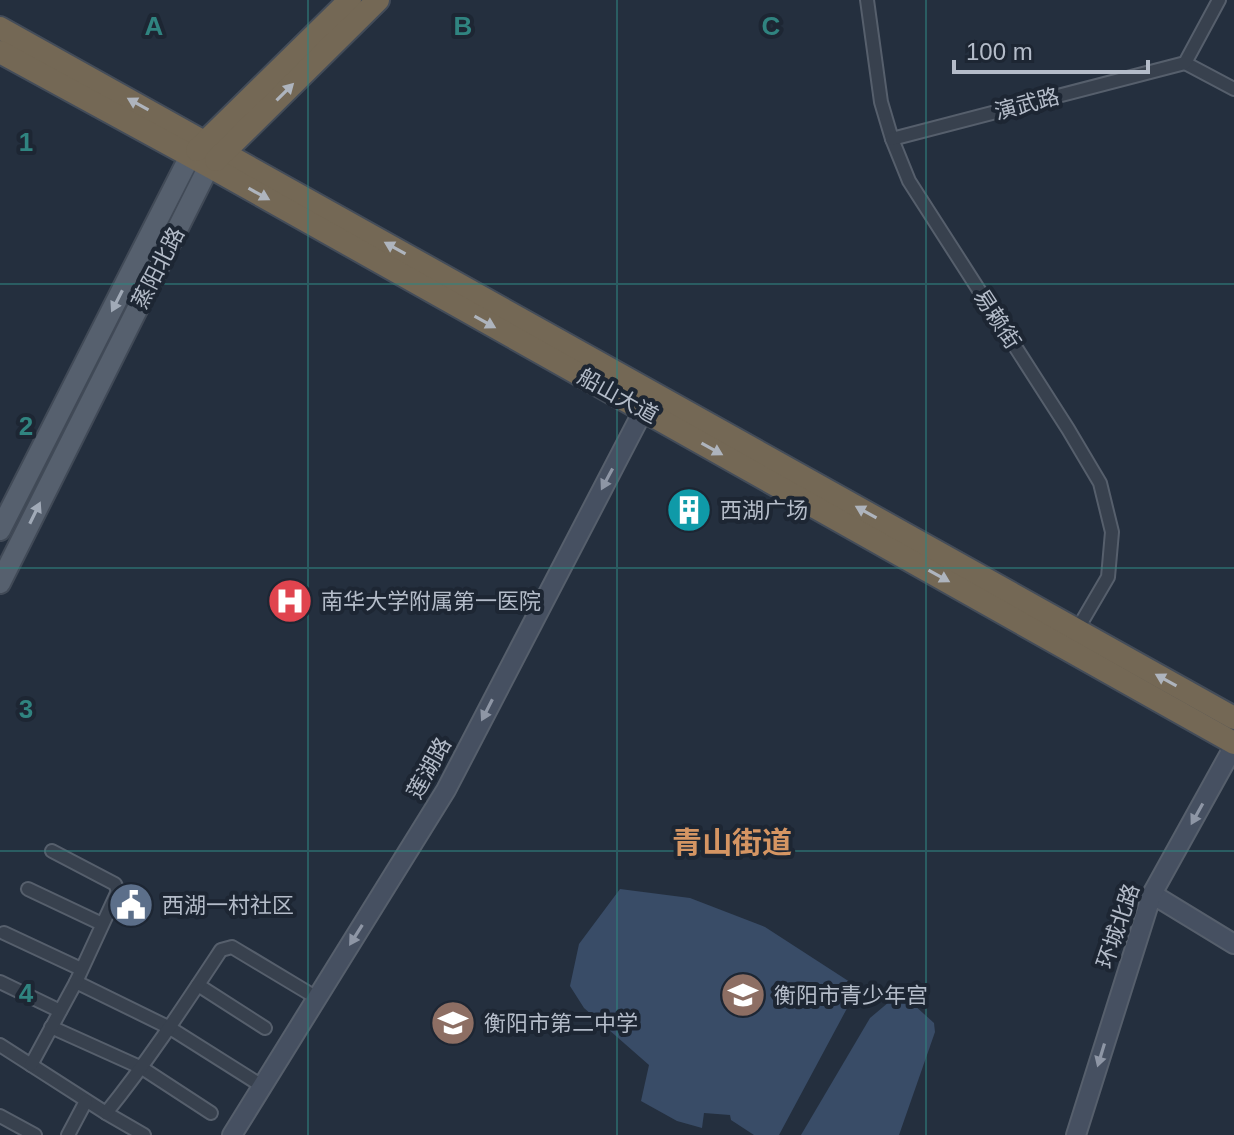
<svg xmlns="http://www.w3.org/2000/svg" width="1234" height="1135" viewBox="0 0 1234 1135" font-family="Arial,'Noto Sans SC',sans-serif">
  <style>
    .water { fill: #394c67 }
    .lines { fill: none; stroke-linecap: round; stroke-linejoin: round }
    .street-casing { stroke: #565f6c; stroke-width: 16 }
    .secondary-casing { stroke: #565f6c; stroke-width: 22 }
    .primary-casing { stroke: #414a57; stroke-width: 24 }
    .highway-casing { stroke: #434c59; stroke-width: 26 }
    .street { stroke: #38414e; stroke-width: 12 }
    .secondary { stroke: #465061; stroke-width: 18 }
    .primary { stroke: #56606e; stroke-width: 20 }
    .highway { stroke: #746855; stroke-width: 22 }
    .oneway { fill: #aeb4bd }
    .oneway2 { fill: #a1aab7 }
    .oneway3 { fill: #8e96a5 }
    .grid { fill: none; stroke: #308480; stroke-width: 2; stroke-opacity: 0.55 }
    .labels { text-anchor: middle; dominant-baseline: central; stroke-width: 8; stroke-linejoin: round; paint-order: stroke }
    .street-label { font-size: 22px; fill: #b4bcc9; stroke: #1d2633 }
    .poi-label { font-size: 22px; fill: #b4bcc9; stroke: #1d2633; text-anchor: start }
    .district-label { font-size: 30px; font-weight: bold; fill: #d59563; stroke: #1d2633 }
    .grid-label { font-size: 26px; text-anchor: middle; font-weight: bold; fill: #308480; stroke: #1d2633; stroke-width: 8; stroke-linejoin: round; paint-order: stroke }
  </style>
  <rect width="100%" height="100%" fill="#242f3e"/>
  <g class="water">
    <polygon points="620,889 690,898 765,927 853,984 852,999 779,1135 754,1135 731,1120 730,1115 704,1113 702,1128 677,1121 641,1101 649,1065 584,1008 570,986 579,944"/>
    <polygon points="889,1002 913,1004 934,1023 935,1032 899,1135 801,1135 870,1018"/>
  </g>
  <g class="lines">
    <g class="street-casing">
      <g id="street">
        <polyline points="867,0 881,102 892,139 909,181 1068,429 1100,483 1112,532 1108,577 1077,630"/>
        <polyline points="1185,63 1234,89"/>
        <polyline points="892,139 1185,63 1219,0"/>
        <polyline points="28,889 102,924"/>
        <polyline points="4,933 81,969"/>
        <polyline points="0,982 60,1011"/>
        <polyline points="76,982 170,1028 262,1086"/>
        <polyline points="198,985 265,1028"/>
        <polyline points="51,1027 142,1068 211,1113"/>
        <polyline points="0,1045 106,1113 144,1135"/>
        <polyline points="31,1065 76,982 118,891 115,884 52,851"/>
        <path d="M106,1113c42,-52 78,-107 115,-163l11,-3 85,51"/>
        <polyline points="0,1116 35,1135"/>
        <polyline points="68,1135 86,1101"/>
      </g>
    </g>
    <g class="secondary-casing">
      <g id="secondary">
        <polyline points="1152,894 1234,944"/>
        <polyline points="232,1135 446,790 643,411"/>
        <polyline points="1076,1135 1152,894 1234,746"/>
      </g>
    </g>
    <g class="primary-casing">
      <g id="primary">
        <polyline points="0,530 190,156"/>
        <polyline points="0,583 209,166"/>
      </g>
    </g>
    <g class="highway-casing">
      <g id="highway">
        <polyline points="0,28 1234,718"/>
        <polyline points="0,52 209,166 1234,743"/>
        <polyline points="197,150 350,0"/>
        <polyline points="216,160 378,0"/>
      </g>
    </g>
    <use href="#street" class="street"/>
    <use href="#secondary" class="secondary"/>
    <use href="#primary" class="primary"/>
    <use href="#highway" class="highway"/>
  </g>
  <defs><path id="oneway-solid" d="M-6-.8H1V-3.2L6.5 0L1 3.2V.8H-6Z" transform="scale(2)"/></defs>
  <g class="oneway">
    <use href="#oneway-solid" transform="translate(285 92) rotate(-45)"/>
    <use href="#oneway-solid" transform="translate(138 104) rotate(-151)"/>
    <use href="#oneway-solid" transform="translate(259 194) rotate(29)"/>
    <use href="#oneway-solid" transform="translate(395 248) rotate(-151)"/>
    <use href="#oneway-solid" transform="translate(485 322) rotate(29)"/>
    <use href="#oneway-solid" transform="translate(712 449) rotate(29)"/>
    <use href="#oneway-solid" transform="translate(866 512) rotate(-151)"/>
    <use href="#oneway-solid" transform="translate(939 576) rotate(29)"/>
    <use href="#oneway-solid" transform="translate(1166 680) rotate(-151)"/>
  </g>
  <g class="oneway2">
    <use href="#oneway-solid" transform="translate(117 301) rotate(117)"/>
    <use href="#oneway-solid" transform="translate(35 513) rotate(-64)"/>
  </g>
  <g class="oneway3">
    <use href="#oneway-solid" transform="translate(607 479) rotate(118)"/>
    <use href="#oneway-solid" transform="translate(487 710) rotate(117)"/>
    <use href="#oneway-solid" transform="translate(1197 814) rotate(119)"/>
    <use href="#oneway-solid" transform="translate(356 935) rotate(122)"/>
    <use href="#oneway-solid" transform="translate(1101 1055) rotate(107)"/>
  </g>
  <path class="grid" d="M308,0v1135M617,0v1135M926,0v1135M0,284h1234M0,568h1234M0,851h1234"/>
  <defs>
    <g id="building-disc" transform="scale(2.3)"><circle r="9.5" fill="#0f9aa8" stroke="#1d2633"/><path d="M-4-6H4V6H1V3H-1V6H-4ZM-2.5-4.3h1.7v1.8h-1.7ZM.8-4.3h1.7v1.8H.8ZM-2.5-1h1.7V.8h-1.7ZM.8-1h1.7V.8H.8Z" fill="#fff"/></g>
    <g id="hospital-disc" transform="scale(2.3)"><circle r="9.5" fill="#e0444e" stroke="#1d2633"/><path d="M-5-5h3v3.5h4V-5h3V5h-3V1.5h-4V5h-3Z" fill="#fff"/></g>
    <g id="civic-disc" transform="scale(2.3)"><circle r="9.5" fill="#5c6f8a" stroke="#1d2633"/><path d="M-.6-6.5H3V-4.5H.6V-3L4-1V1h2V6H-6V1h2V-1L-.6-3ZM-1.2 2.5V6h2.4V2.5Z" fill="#fff"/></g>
    <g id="school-disc" transform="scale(2.3)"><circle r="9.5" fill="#8d6e63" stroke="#1d2633"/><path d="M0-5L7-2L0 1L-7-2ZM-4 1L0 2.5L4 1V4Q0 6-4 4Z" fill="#fff"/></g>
  </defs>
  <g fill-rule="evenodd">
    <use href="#building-disc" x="689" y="510"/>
    <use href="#hospital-disc" x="290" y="601"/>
    <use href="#civic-disc" x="131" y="905"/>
    <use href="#school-disc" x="743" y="995"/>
    <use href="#school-disc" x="453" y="1023"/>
  </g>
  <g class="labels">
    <g class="street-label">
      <text transform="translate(1027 104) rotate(-15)">演武路</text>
      <text transform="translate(158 268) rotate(-63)">蒸阳北路</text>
      <text transform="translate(997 319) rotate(57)">易赖街</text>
      <text transform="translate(618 396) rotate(29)">船山大道</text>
      <text transform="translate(429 768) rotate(-61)">莲湖路</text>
      <text transform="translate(1118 926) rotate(-71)">环城北路</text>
    </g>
    <g class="poi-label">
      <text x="720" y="510">西湖广场</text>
      <text x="321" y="601">南华大学附属第一医院</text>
      <text x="162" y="905">西湖一村社区</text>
      <text x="774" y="995">衡阳市青少年宫</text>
      <text x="484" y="1023">衡阳市第二中学</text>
    </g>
    <g class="district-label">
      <text x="732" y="842">青山街道</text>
    </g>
  </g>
  <g class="grid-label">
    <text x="154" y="35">A</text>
    <text x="463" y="35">B</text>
    <text x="771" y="35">C</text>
    <text x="26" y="151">1</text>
    <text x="26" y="435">2</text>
    <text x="26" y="718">3</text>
    <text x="26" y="1002">4</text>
  </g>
  <path d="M954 60v12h194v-12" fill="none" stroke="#b4bcc9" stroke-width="4"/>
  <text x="966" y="60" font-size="24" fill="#b4bcc9" stroke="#1d2633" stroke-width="6" paint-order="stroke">100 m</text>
</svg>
